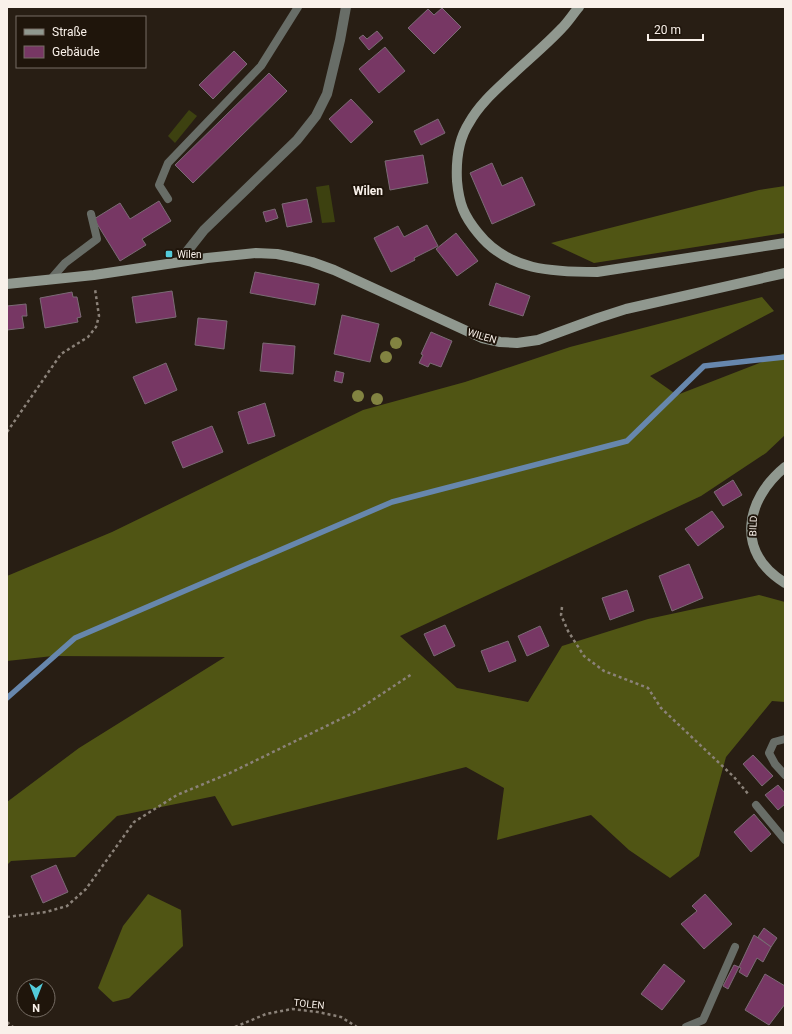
<svg xmlns="http://www.w3.org/2000/svg" width="792" height="1034" viewBox="0 0 792 1034" font-family="Roboto,sans-serif">
  <style>
    .green { fill: #3d4110 }
    .forest { fill: #505514 }
    .lines { fill: none; stroke-linecap: round; stroke-linejoin: round }
    .stream { stroke: #6787ad; stroke-width: 5.5 }
    .building { fill: #773764; stroke: #7b6b75 }
    .path { stroke: #8b8279; stroke-width: 2.5; stroke-dasharray: 3 3; stroke-linecap: butt }
    .lane { stroke: #686d67; stroke-width: 8 }
    .street { stroke: #686d67; stroke-width: 10 }
    .secondary { stroke: #90988f; stroke-width: 10 }
    .tree { fill: #828341 }
    .poi-dot { fill: #53cbda; stroke: #1f150b; stroke-width: 1.5 }
    .labels { text-anchor: middle; dominant-baseline: central; stroke-width: 4; stroke-linejoin: round; paint-order: stroke }
    .poi-label { font-size: 10px; fill: #f9f1ea; stroke: #1f150b; text-anchor: start }
    .street-label { font-size: 10px; fill: #f9f1ea; stroke: #1f150b }
    .quarter-label { font-size: 12px; font-weight: bold; fill: #f9f1ea; stroke: #1f150b }
  </style>
  <rect width="100%" height="100%" fill="#281e14"/>
  <g class="green">
    <polygon points="189,110 197,116 175,143 168,136"/>
    <polygon points="329,185 335,222 322,223 316,187"/>
  </g>
  <g class="forest">
    <polygon points="785,186 785,233 594,263 551,243 759,190"/>
    <polygon points="762,297 774,311 650,376 677,395 785,353 785,435 766,453 701,496 400,636 457,688 528,702 562,646 648,619 759,595 785,602 785,702 772,701 726,757 699,856 670,878 629,850 591,815 497,840 504,788 466,767 232,826 215,796 117,816 75,857 11,861 7,865 7,802 79,748 225,657 53,656 7,661 7,576 112,532 363,410 465,382 570,347"/>
    <polygon points="148,894 181,910 183,946 129,998 113,1002 98,988 123,926"/>
  </g>
  <g class="lines">
    <polyline class="stream" points="7,698 75,638 392,502 627,441 704,366 785,357"/>
  </g>
  <g class="building">
    <polygon points="442,8 461,27 434,54 408,28 428,9 434,15"/>
    <polygon points="377,31 383,38 369,50 359,38 363,35 367,39"/>
    <polygon points="385,47 405,71 379,93 359,69"/>
    <polygon points="234,51 247,64 213,99 199,85"/>
    <polygon points="269,73 287,91 193,183 175,165"/>
    <polygon points="351,99 373,122 351,143 329,119"/>
    <polygon points="438,119 445,133 421,145 414,131"/>
    <polygon points="423,155 428,183 390,190 385,161"/>
    <polygon points="492,163 502,186 522,177 535,205 492,224 470,173"/>
    <polygon points="307,199 312,222 287,227 282,204"/>
    <polygon points="159,201 171,221 142,239 146,245 120,261 94,219 120,203 130,219"/>
    <polygon points="275,209 278,218 266,222 263,212"/>
    <polygon points="427,225 438,246 414,258 415,260 391,272 374,238 398,226 404,237"/>
    <polygon points="456,233 478,261 457,276 436,249"/>
    <polygon points="255,272 319,284 315,305 250,293"/>
    <polygon points="496,283 530,296 523,316 489,305"/>
    <polygon points="172,291 176,317 136,323 132,297"/>
    <polygon points="72,292 73,297 77,297 81,317 77,318 78,322 45,328 40,298"/>
    <polygon points="26,304 27,316 22,316 24,328 7,330 7,306"/>
    <polygon points="342,315 379,324 370,362 334,354"/>
    <polygon points="198,318 227,321 224,349 195,345"/>
    <polygon points="431,332 452,341 441,367 430,363 428,367 419,363 423,355 421,354"/>
    <polygon points="263,343 295,346 293,374 260,371"/>
    <polygon points="166,363 177,390 145,404 133,377"/>
    <polygon points="336,371 344,373 342,383 334,381"/>
    <polygon points="265,403 275,436 248,444 238,412"/>
    <polygon points="212,426 223,452 183,468 172,442"/>
    <polygon points="733,480 742,495 723,506 714,492"/>
    <polygon points="712,511 724,527 698,546 685,529"/>
    <polygon points="689,564 703,598 672,611 659,576"/>
    <polygon points="627,590 634,611 610,620 602,598"/>
    <polygon points="445,625 455,646 434,656 424,634"/>
    <polygon points="540,626 549,646 527,656 518,636"/>
    <polygon points="508,641 516,661 489,672 481,651"/>
    <polygon points="753,755 773,776 762,786 743,764"/>
    <polygon points="778,785 785,793 785,804 778,810 765,795"/>
    <polygon points="754,814 771,834 751,852 734,832"/>
    <polygon points="56,865 68,892 43,903 31,876"/>
    <polygon points="705,894 732,924 704,949 681,924 697,911 692,906"/>
    <polygon points="764,928 777,938 771,947 758,937"/>
    <polygon points="754,935 771,947 763,962 757,958 747,977 739,972 741,968 739,967"/>
    <polygon points="664,964 685,981 662,1010 641,994"/>
    <polygon points="734,965 739,967 728,989 723,986"/>
    <polygon points="765,974 785,986 785,1004 769,1025 745,1010"/>
  </g>
  <g class="lines">
    <g class="path">
      <polyline points="7,432 61,354 88,337 96,327 99,316 95,289"/>
      <polyline points="562,607 561,615 568,631 584,656 604,671 648,688 661,708 734,777 749,795"/>
      <polyline points="7,917 46,912 67,906 86,889 134,822 177,795 230,773 353,713 412,674"/>
      <polyline points="7,1022 13,1027"/>
      <polyline points="235,1027 266,1014 292,1009 318,1012 341,1017 357,1027"/>
    </g>
    <g class="lane">
      <polyline points="168,199 159,185 168,163 261,66 298,7"/>
      <polyline points="51,279 65,263 97,239 91,214"/>
      <polyline points="785,739 774,742 769,753 775,764 785,775"/>
      <polyline points="756,805 785,840"/>
      <polyline points="686,1027 703,1020 735,947"/>
    </g>
    <polyline class="street" points="186,261 185,254 204,230 297,140 316,116 327,94 340,40 346,7"/>
    <g class="secondary">
      <path d="M579,7c-6,7 -11,15 -17,21 -15,16 -33,31 -49,46 -16,15 -33,29 -44,49 -11,17 -13,39 -12,58 2,23 7,35 21,52 30,38 75,39 119,39l188,-29"/>
      <polyline points="7,284 94,275 207,258 256,253 277,254 292,257 312,262 334,270 482,338 500,342 517,343 538,340 598,318 626,309 785,273"/>
      <path d="M785,467c-40,33 -50,85 0,116"/>
    </g>
  </g>
  <g class="tree">
    <circle cx="396" cy="343" r="6"/>
    <circle cx="386" cy="357" r="6"/>
    <circle cx="358" cy="396" r="6"/>
    <circle cx="377" cy="399" r="6"/>
  </g>
  <rect class="poi-dot" x="165" y="250" width="8" height="8" rx="2"/>
  <g class="labels">
    <g class="poi-label">
      <text x="177" y="254">Wilen</text>
    </g>
    <g class="street-label">
      <text transform="translate(482 336) rotate(17)">WILEN</text>
      <text transform="translate(753 526) rotate(-88)">BILD</text>
      <text transform="translate(309 1004) rotate(6)">TOLEN</text>
    </g>
    <g class="quarter-label">
      <text x="368" y="191">Wilen</text>
    </g>
  </g>
  <rect width="792" height="1034" fill="none" stroke="#f9f1ea" stroke-width="16"/>
  <rect x="16" y="16" width="130" height="52" fill="#1f150b" stroke="#766d64"/>
  <rect x="24" y="29" width="20" height="6" fill="#90988f" stroke="#766d64"/>
  <text x="52" y="36" font-size="12" fill="#f9f1ea">Straße</text>
  <rect x="24" y="46" width="20" height="12" fill="#773764" stroke="#766d64"/>
  <text x="52" y="56" font-size="12" fill="#f9f1ea">Gebäude</text>
  <g transform="translate(36 998) rotate(180)"><circle r="19" fill="#1f150b" stroke="#766d64"/>
  <path d="M0-3L7 15L0 10L-7 15Z" fill="#53cbda"/>
  <text y="-6" font-size="11" font-weight="bold" text-anchor="middle" fill="#f9f1ea">N</text>
  </g>
  <path d="M648 34v6h55v-6" fill="none" stroke="#f9f1ea" stroke-width="2"/>
  <text x="654" y="34" font-size="12" fill="#f9f1ea" stroke="#1f150b" stroke-width="3" paint-order="stroke">20 m</text>
</svg>
